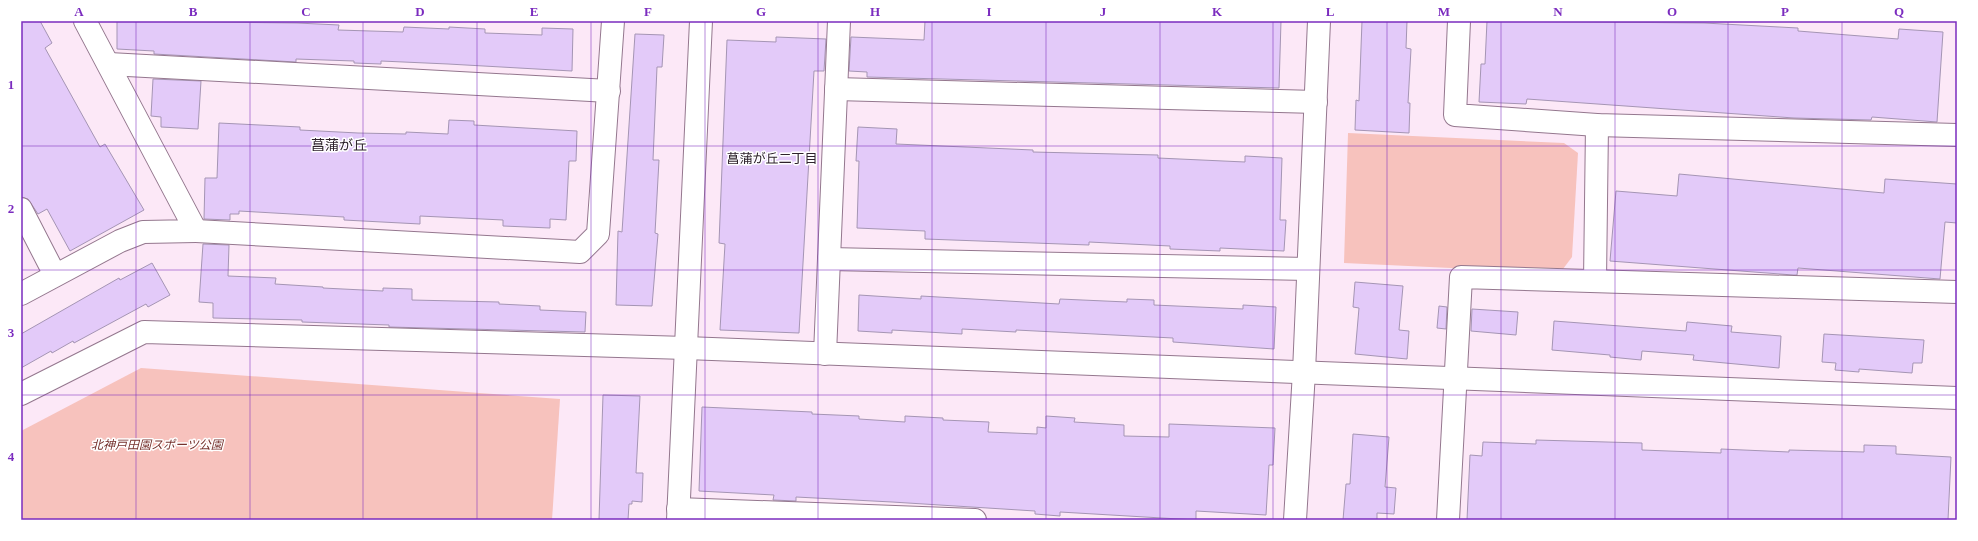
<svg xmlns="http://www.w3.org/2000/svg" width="1978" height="541" viewBox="0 0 1978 541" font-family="'Times New Roman','Noto Sans JP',serif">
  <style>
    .green { fill: #f7c2bd }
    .building { fill: #e3caf9; stroke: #a595b4 }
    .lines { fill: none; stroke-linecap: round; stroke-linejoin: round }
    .minor-casing { stroke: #94778e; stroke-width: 24 }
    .minor { stroke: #fff; stroke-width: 22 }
    .grid { fill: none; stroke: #7b2cbf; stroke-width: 1; stroke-opacity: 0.55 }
    .labels { text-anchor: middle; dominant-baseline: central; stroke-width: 3; stroke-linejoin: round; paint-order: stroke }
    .park-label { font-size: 12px; font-style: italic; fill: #76312d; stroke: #fff }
    .neighbourhood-label { font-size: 13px; fill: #2e222c; stroke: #fff }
    .quarter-label { font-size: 14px; fill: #2e222c; stroke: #fff }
    .neatline { fill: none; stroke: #7b2cbf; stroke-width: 1.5 }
    .grid-label { font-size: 13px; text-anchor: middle; font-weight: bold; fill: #7b2cbf }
  </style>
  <rect width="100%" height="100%" fill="#fce8f7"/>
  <g class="green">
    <polygon points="1348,133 1564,143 1578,153 1572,257 1560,273 1344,263"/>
    <polygon points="141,368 560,399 552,520 21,520 21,431"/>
  </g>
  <g class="building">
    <polygon points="21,21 40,21 52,43 45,48 100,147 105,144 144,210 70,251 47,209 38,214 28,199 21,197"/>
    <polygon points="117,21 297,23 339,25 338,30 403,32 404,27 449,29 449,27 485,29 485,33 542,35 542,28 573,29 572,71 448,64 381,61 381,64 354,63 354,61 296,59 296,62 154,54 154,51 117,49"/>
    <polygon points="925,21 1281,21 1279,88 867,77 867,72 849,71 851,37 924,40"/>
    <polygon points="1362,21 1407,21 1406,48 1411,49 1408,103 1410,103 1409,133 1355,130 1356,100 1359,101"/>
    <polygon points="1487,21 1704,23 1798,28 1798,31 1898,39 1899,29 1943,32 1937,122 1872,117 1871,120 1794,118 1527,99 1526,104 1479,102 1481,64 1485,64"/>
    <polygon points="635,34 664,35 662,67 657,67 653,160 659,160 655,233 658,234 652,306 616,305 618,231 622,232"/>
    <polygon points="776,37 826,39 824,71 814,71 799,333 720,330 725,244 719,243 727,40 776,42"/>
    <polygon points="153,79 201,81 198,129 161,127 161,117 151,116"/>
    <polygon points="449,120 474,121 474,125 577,131 576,161 569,161 566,220 550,219 550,228 503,226 503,220 420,216 420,224 344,220 344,217 239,211 239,214 230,214 230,220 204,219 205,178 217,178 219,123 300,127 300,130 358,133 406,134 406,132 448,134"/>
    <polygon points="858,127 897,129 896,144 1033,150 1033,152 1158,155 1158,158 1245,162 1245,156 1282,158 1280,220 1286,220 1284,251 1220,248 1220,251 1170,249 1170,246 1089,242 1089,245 925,239 925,231 857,228 859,161 856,161"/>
    <polygon points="1679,174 1884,193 1885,179 1957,184 1957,223 1945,222 1940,279 1798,268 1797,275 1793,275 1610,261 1616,191 1677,196"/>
    <polygon points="203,244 229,245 228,276 276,278 275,284 323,287 323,288 383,291 383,288 412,289 412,300 499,302 499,304 540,306 540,310 586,312 585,332 389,327 389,325 302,322 302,320 213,318 213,303 199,302"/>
    <polygon points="152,263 170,295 148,307 146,304 74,343 73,341 52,353 51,351 21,368 21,334 119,278 120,280"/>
    <polygon points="1355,282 1403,286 1399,330 1409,331 1407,359 1355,354 1359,308 1353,307"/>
    <polygon points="859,295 921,299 921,296 1059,304 1060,299 1127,302 1127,299 1154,300 1154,305 1243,309 1243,305 1276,307 1274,349 1173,342 1173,338 1016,330 1016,332 962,329 962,334 892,330 892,333 858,331"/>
    <polygon points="1439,306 1447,307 1446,329 1437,328"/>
    <polygon points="1472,309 1518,312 1516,335 1471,331"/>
    <polygon points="1554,321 1686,331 1687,322 1732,326 1731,332 1781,336 1779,368 1693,360 1694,355 1642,351 1641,360 1610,357 1610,355 1552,350"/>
    <polygon points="1824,334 1924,340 1922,363 1913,363 1912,373 1859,369 1859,372 1835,370 1836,363 1822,362"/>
    <polygon points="603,395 640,396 636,473 643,473 642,502 632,501 632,504 629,504 628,520 599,520"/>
    <polygon points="702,407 812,412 812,414 859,416 859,419 905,422 905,416 943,418 943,420 989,422 988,432 1037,434 1037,427 1046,428 1046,416 1075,418 1074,422 1124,425 1124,436 1169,437 1169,424 1275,428 1273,465 1269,465 1266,515 1196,511 1196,520 1060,512 1060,516 1035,514 1035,511 892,502 796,497 796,501 773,500 774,495 699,491"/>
    <polygon points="1353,434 1389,437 1385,487 1396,488 1394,514 1377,513 1377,520 1343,520 1346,484 1350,484"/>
    <polygon points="1536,440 1642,443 1642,450 1721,453 1721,449 1789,452 1789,450 1864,452 1864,445 1896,446 1896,454 1951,457 1948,520 1467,520 1470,455 1482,456 1483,442 1536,444"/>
  </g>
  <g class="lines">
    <g class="minor-casing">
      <g id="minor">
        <polyline points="1459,21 1455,115 1597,125 1957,135"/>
        <polyline points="109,64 609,91"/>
        <polyline points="836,89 1316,102"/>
        <polyline points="21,209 55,275"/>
        <polyline points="196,231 580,252 598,234 613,21"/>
        <polyline points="829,259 1308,269"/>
        <polyline points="1595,281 1597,125"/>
        <polyline points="21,294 120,241 143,232 196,231 85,21"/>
        <polyline points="825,354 839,21"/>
        <polyline points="21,394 144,332 686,348 1957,398"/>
        <polyline points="678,509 975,520"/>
        <polyline points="678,520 701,21"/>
        <polyline points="1295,520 1304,372 1319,21"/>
        <polyline points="1448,520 1461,277 1957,292"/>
      </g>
    </g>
    <use href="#minor" class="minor"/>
  </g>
  <path class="grid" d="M136,21v499M250,21v499M363,21v499M477,21v499M591,21v499M705,21v499M818,21v499M932,21v499M1046,21v499M1160,21v499M1273,21v499M1387,21v499M1501,21v499M1615,21v499M1728,21v499M1842,21v499M21,146h1936M21,270h1936M21,395h1936"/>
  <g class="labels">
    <g class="park-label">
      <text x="157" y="445">北神戸田園スポーツ公園</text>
    </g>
    <g class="neighbourhood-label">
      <text x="772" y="158">菖蒲が丘二丁目</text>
    </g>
    <g class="quarter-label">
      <text x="339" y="145">菖蒲が丘</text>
    </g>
  </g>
  <rect width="1978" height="541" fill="none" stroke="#ffffff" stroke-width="44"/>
  <rect x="22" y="22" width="1934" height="497" class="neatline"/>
  <g class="grid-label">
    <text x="79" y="16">A</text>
    <text x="193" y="16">B</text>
    <text x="306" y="16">C</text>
    <text x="420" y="16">D</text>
    <text x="534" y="16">E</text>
    <text x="648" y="16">F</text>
    <text x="761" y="16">G</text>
    <text x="875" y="16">H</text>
    <text x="989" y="16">I</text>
    <text x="1103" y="16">J</text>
    <text x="1217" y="16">K</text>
    <text x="1330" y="16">L</text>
    <text x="1444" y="16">M</text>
    <text x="1558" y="16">N</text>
    <text x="1672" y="16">O</text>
    <text x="1785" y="16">P</text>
    <text x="1899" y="16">Q</text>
    <text x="11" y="89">1</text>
    <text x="11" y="213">2</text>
    <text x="11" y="337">3</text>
    <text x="11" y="461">4</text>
  </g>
</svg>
